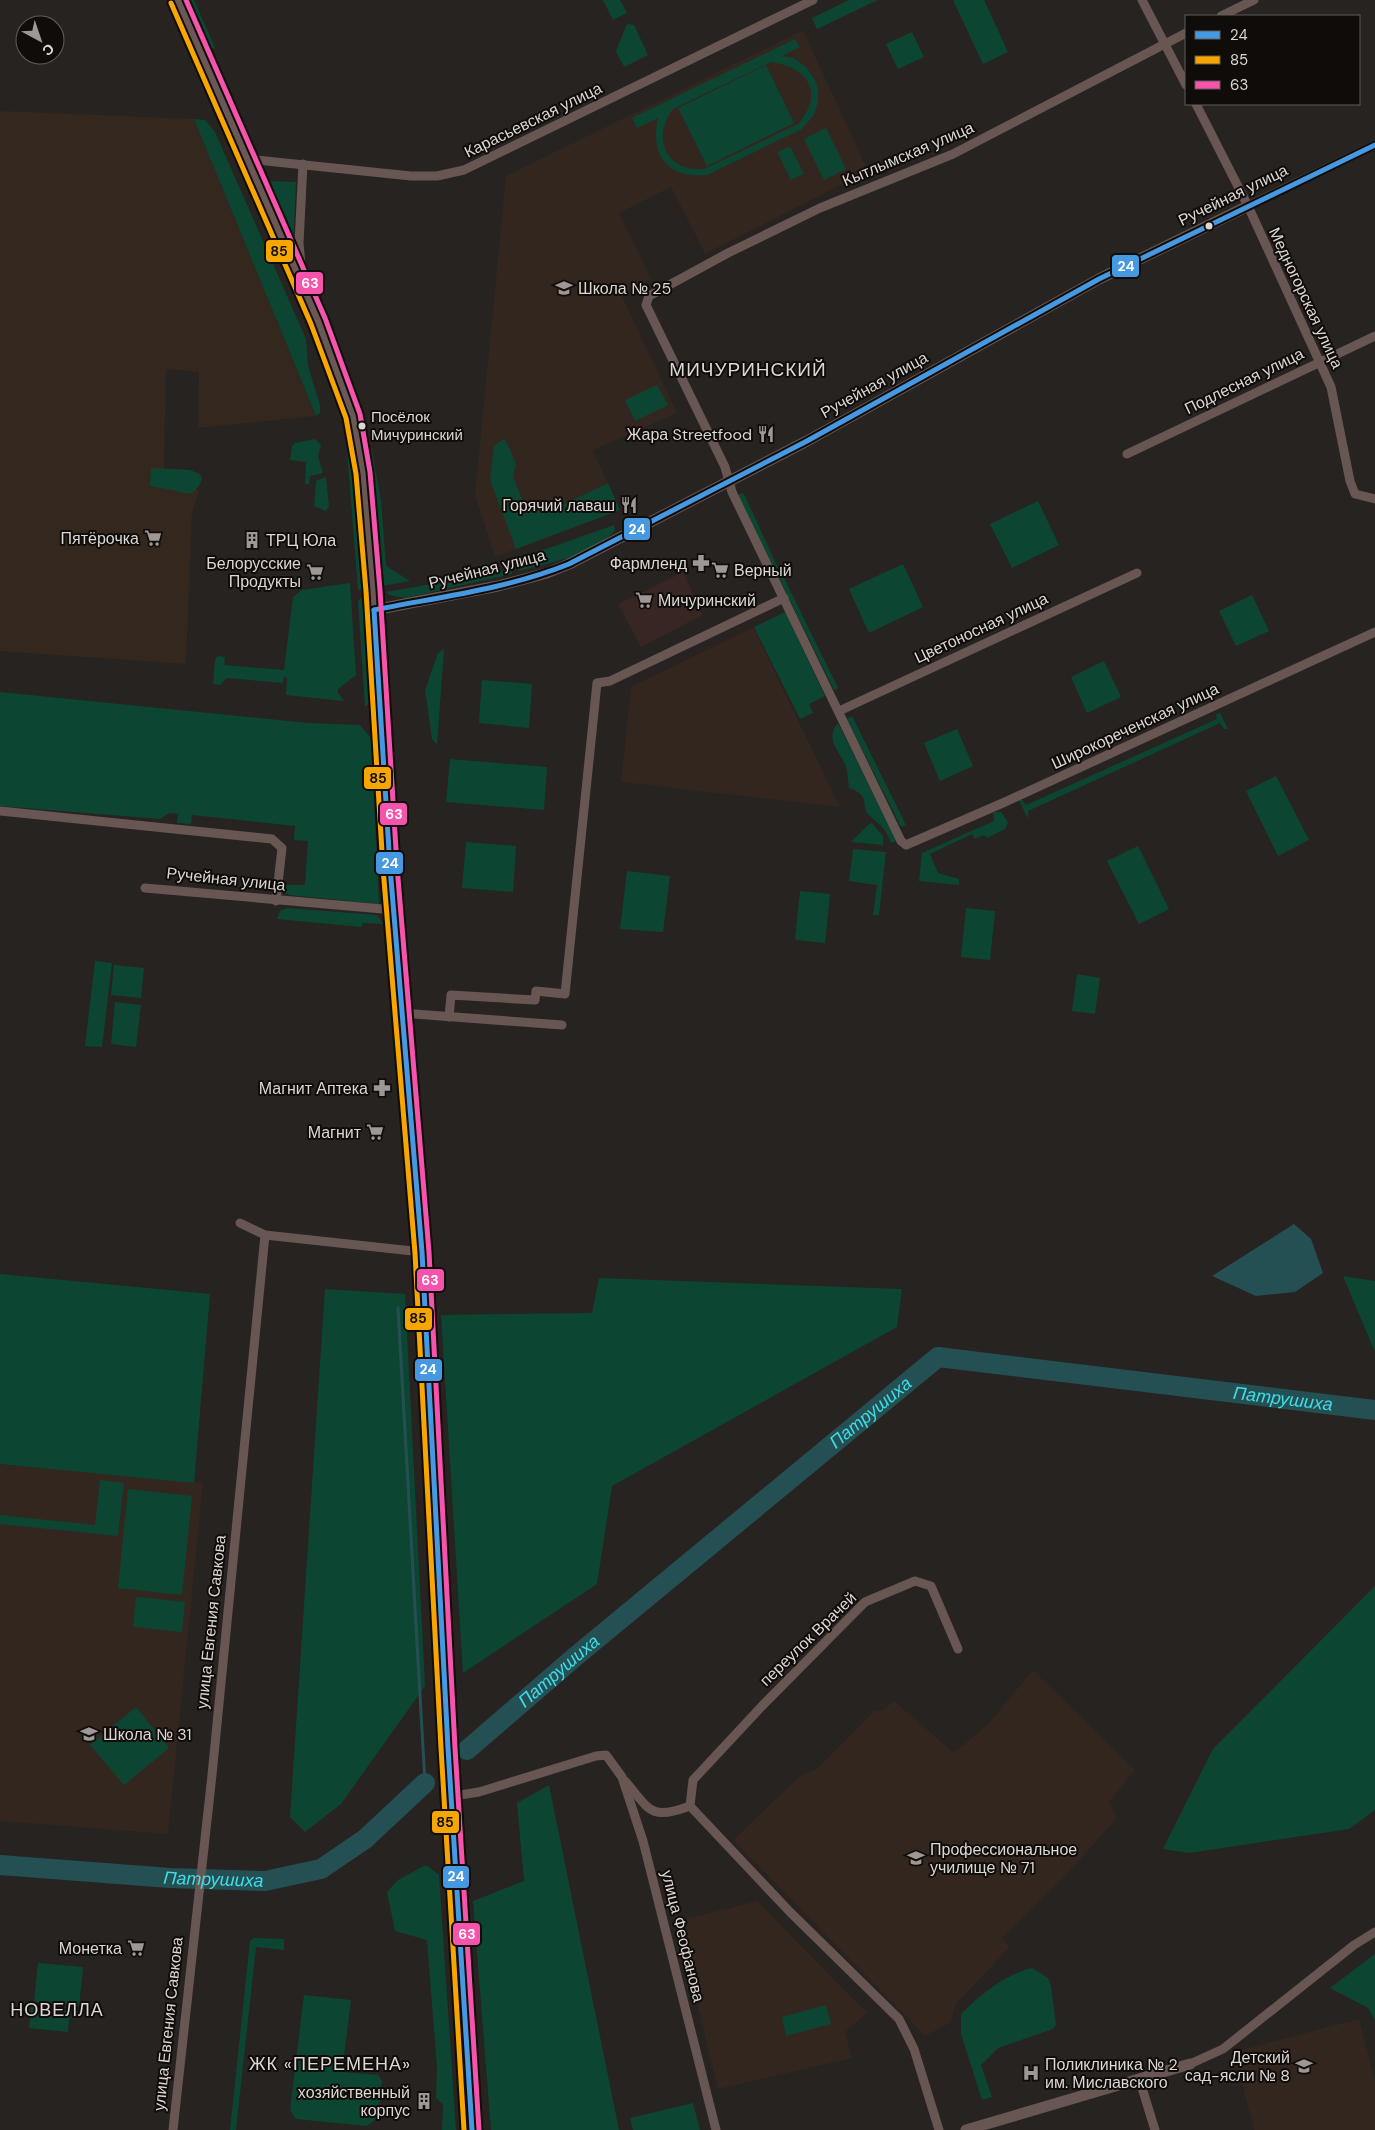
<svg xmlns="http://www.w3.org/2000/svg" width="1375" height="2130" viewBox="0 0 1375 2130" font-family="'DM Sans',sans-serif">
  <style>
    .commercial { fill: #372621 }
    .industrial { fill: #34271d }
    .built { fill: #32261f }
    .green { fill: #0c4633; fill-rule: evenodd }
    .water { fill: #255053 }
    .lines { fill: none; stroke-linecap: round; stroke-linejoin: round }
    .stream { stroke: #255053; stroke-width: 3 }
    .river { stroke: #255053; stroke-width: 20 }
    .minor { stroke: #685653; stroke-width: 9 }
    .tertiary { stroke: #685653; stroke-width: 11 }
    .secondary { stroke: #6a5856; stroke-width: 12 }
    .bus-1-casing { stroke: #100c0a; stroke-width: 9 }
    .bus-2-casing { stroke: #100c0a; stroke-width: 9 }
    .bus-3-casing { stroke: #100c0a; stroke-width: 9 }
    .bus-1 { stroke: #4699e1; stroke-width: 5 }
    .bus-2 { stroke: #f7a600; stroke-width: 5 }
    .bus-3 { stroke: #f653ac; stroke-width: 5 }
    .bus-dot { fill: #dcd7d4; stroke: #100c0a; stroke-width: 2 }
    .labels { text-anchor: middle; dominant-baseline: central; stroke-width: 4; stroke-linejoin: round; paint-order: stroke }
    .bus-label { font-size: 15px; fill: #dcd7d4; stroke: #100c0a; text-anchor: start }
    .street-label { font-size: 16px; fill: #dcd7d4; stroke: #100c0a }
    .poi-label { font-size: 16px; fill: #dcd7d4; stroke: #100c0a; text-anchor: end }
    .water-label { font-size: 18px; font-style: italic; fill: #3edde8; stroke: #100c0a }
    .neighbourhood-label { font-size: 18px; letter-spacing: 1px; fill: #dcd7d4; stroke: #100c0a }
    .quarter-label { font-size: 19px; letter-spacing: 1px; fill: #dcd7d4; stroke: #100c0a }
    .line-badge { stroke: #100c0a; stroke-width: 2 }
    .badge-label { font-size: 14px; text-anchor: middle; font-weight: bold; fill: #fff }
    .pale-badge-label { font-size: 14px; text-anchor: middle; font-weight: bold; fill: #111 }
  </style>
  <rect width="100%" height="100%" fill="#272321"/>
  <polygon class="commercial" points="683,572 703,615 641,647 618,604"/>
  <polygon class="industrial" points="0,111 194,119 316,416 198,428 199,372 166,369 164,468 186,476 199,492 192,512 186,664 0,651"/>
  <g class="built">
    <polygon points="803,30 868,171 705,254 671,187 619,213 651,279 621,294 677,413 593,450 620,510 495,557 475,495 506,176"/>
    <polygon points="753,627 840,807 621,782 631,687"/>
    <polygon points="0,1464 203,1483 168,1834 0,1821"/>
    <polygon points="1033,1670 1135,1770 1109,1802 1117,1818 1066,1875 1002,1938 1010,1947 956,2004 950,2023 925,2036 733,1840 800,1776 817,1769 875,1710 882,1711 894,1701 954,1753 989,1723"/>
    <polygon points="757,1901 867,2013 845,2032 852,2058 718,2089 677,1921"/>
    <polygon points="1359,2019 1375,2080 1375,2130 1254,2130 1234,2052"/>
  </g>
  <g class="green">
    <polygon points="184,0 194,0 215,48 207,50 202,47"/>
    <polygon points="603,0 620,0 627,13 613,20"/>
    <polygon points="849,0 878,0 817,29 812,18"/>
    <polygon points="953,0 984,0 1008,52 983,64"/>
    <polygon points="627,24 634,25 648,55 624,67 616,51"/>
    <polygon points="912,32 924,57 898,69 886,44"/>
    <path d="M795,39l5,8 -18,9 12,2 12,9 8,11 4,10v14l-4,13 -12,14 -95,46c-40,4 -57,-20 -49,-57l-21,10 -5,-10zM771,62c37,5 54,31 27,62l-94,45c-38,3 -53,-31 -31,-60z"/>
    <polygon points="766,65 794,123 707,166 678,108"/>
    <polygon points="194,119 205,120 215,132 306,339 308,366 320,405 320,413 316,416"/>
    <polygon points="826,128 846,169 824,180 804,139"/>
    <polygon points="790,146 804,174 791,180 777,152"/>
    <polygon points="265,181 296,182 293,250"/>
    <polygon points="657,385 668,405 635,421 625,400"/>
    <polygon points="346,437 349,439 352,449 364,589 358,590"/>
    <polygon points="315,439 321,445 318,456 323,473 310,476 309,484 305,484 306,462 290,460 292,446 295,443"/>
    <polygon points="503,439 506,441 516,464 513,477 524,504 550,511 608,483 620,510 516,549 490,480 494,446"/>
    <polygon points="371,446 381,500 386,566 410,581 382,586 371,470"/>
    <polygon points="151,468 190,470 200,474 202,479 199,486 191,494 150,486"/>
    <polygon points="326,477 329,506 326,511 314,506 316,481"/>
    <polygon points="742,493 744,494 778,568 774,568 738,495"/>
    <polygon points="1038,501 1059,545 1012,568 990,524"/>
    <path d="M614,525l1,5c-20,25 -66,33 -96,41l-4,-11z"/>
    <polygon points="903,564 923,607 869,633 849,589"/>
    <polygon points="511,570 512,574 405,598 389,595 386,592"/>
    <polygon points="782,574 838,688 834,690 779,578"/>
    <polygon points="350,583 356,675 338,689 338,693 344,701 286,695 287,678 284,676 283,683 227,678 220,685 213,684 215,660 218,656 225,657 224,665 284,670 293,597 302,590"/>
    <polygon points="365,595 372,695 368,705 365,707 358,601"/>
    <polygon points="1252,595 1269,631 1236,646 1219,611"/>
    <polygon points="785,612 825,696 809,704 813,713 800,719 754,627"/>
    <polygon points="444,649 437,745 432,739 425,690 438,653"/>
    <polygon points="1104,661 1121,697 1087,713 1071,677"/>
    <polygon points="482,680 532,684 529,728 479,723"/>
    <polygon points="0,692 308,723 360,725 371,738 379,904 289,895 282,891 282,885 305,885 308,841 294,840 295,826 192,815 191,824 177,823 178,814 169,813 160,819 0,806"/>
    <polygon points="1220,713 1228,729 1224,729 1220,723 1028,811 1028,819 1019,800 1022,800 1026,805 1217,719 1216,714"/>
    <polygon points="852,716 906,825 901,827 847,719"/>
    <path d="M838,723l58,118 -5,2c-6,-17 -11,-17 -22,-28 -10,-9 4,-19 -20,-27 -1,-8 -1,-17 -4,-24 -7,-15 -20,-25 -7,-41z"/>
    <polygon points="957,729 973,766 940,781 924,743"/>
    <polygon points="450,759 547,767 544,810 446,802"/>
    <polygon points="1276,776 1309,840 1278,856 1246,791"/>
    <polygon points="995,812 1001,812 1008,822 1005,829 987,838 984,835 975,839 972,834 930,854 938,873 959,879 959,885 919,881 922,853 994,821 993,813"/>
    <polygon points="872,823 883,836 883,845 851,842 869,824"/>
    <polygon points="466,842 516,846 513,892 462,888"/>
    <polygon points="1138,846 1169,909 1139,924 1107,861"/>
    <polygon points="853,849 886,852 879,915 873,915 877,885 849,881"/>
    <polygon points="627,871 670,876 663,932 620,929"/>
    <polygon points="800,891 830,894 825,943 795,940"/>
    <polygon points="287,908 377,915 383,924 363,923 361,927 277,919 280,911"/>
    <polygon points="966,908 995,911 990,960 961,957"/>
    <polygon points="95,961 112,963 102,1047 85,1046"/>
    <polygon points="114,965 144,968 141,998 111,995"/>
    <polygon points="1077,974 1100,978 1095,1014 1072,1011"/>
    <polygon points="115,1002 141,1005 136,1047 111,1044"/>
    <polygon points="0,1274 210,1294 194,1483 0,1464"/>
    <polygon points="1343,1276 1375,1281 1375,1352"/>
    <polygon points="599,1278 902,1289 897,1327 612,1486 597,1584 463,1673 441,1315 592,1313"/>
    <polygon points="325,1289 405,1294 425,1686 341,1804 305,1832 290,1817"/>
    <polygon points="100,1480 124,1483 118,1536 0,1524 0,1515 95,1525"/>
    <polygon points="128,1489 192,1496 182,1595 118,1588"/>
    <polygon points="1375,1586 1375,1810 1349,1829 1189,1853 1163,1849 1213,1749"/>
    <polygon points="136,1597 185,1602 182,1632 133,1627"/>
    <polygon points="136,1707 169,1748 124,1785 90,1745"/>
    <polygon points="549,1785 619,2130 491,2130 473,1901 524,1881 517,1803"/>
    <polygon points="426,1865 439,1875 456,2130 442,2130 443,2104 436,2098 437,2067 427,1940 395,1931 387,1892 398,1880"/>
    <polygon points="254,1938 284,1939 284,1950 256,1947 236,2130 230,2130 250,1941"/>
    <polygon points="1375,1954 1375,2020 1368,2008 1330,1988"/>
    <polygon points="38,1963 83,1967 79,2006 34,2002"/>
    <path d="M1032,1968l16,10 3,8 5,39 -3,4 -55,19 -17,17 11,32 -10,3 -21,-66v-20c19,-19 44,-40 71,-46z"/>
    <polygon points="304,1995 351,2000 342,2072 378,2075 382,2081 378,2117 367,2126 296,2119 290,2110"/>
    <polygon points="826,2005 831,2024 786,2036 782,2017"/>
    <polygon points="31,2007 70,2011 68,2032 29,2028"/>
    <polygon points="693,2103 700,2130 633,2130 630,2118"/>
  </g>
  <polygon class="water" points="1294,1224 1311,1239 1323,1273 1295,1292 1256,1296 1212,1276"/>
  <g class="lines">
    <polyline class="stream" points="398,1308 425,1783"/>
    <g class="river">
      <path id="s1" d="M467,1750l109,-94 362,-299 437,53"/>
      <path id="s2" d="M0,1865l170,13 95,3 56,-12 44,-30 60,-56"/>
    </g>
    <g class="minor">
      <polyline points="1142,0 1186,85"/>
      <polyline points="1221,16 1254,0"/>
      <polyline points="1186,33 953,154 820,208 728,253 649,296 646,305 725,467 732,492 901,841 906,845 1005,802 1375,632"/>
      <polyline points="1196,104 1248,206 1331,387 1350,481 1355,494 1375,499"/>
      <polyline points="246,159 411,176 437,176 464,170 813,0"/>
      <polyline points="303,164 299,243 301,265 313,295"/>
      <polyline points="1248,206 1375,145"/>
      <polyline points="1127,454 1375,336"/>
      <polyline points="839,711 1137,573"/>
      <polyline points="0,811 272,839 282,848 276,901"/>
      <polyline points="145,888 394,910"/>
      <polyline points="401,1013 562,1025"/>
      <polyline points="449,1017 451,995 535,1000 536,991 565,994 597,683 610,681 784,598"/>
      <polyline points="240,1223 265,1235 422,1252"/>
      <path d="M625,1781c25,29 25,40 65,25l100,106 109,107 15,30 25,81"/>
      <polyline points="451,1802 460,1795 479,1792 596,1756 606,1755 622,1777 643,1841 716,2130"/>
      <polyline points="690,1806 693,1780 761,1707 865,1602 915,1581 931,1586 958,1649"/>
      <polyline points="1190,2064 1223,2049 1354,1945 1375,1932"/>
      <polyline points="1139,2078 1155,2130"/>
      <polyline points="173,2130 212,1775 265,1235"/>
    </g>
    <g class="tertiary">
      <polyline points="374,610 498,586 547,573 569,564 807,441 1099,279 1248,206"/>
      <polyline points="966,2130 1190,2064"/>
    </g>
    <polyline class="secondary" points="178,0 318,321 353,416 363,473 373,590 390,867 422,1252 448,1748 472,2130"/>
    <g class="bus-1-casing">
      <g id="bus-1">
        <polyline points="374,610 390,867 422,1252 448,1748 472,2130"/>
        <path d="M374,610c65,-13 133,-21 195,-46l238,-123 292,-162 276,-134"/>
      </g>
    </g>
    <g class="bus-2-casing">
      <polyline id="bus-2" points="171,3 311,324 346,418 356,474 366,591 383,868 415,1253 441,1748 464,2130"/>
    </g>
    <g class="bus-3-casing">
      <polyline id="bus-3" points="186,0 325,318 360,414 370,472 380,590 397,866 429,1252 455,1748 479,2130"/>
    </g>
    <use href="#bus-1" class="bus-1"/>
    <use href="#bus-2" class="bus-2"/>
    <use href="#bus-3" class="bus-3"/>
  </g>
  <defs>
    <g id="school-bare" transform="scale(1.35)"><path d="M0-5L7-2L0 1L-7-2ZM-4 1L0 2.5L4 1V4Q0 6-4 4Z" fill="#9d9895" stroke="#100c0a" stroke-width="2.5" paint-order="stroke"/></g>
    <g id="restaurant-bare" transform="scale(1.35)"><path d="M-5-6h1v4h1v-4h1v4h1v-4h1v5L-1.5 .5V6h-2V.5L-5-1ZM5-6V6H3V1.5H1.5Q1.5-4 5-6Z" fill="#9d9895" stroke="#100c0a" stroke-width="2.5" paint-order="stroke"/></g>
    <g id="supermarket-bare" transform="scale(1.35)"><path d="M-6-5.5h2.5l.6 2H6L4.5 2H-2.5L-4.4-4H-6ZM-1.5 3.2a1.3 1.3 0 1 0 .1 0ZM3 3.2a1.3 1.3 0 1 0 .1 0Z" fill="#9d9895" stroke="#100c0a" stroke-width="2.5" paint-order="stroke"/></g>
    <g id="building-bare" transform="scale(1.35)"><path d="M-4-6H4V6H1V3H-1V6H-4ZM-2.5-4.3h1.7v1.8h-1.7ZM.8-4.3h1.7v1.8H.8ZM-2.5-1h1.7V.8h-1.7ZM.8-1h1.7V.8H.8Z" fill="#9d9895" stroke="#100c0a" stroke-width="2.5" paint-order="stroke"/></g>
    <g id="pharmacy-bare" transform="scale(1.35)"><path d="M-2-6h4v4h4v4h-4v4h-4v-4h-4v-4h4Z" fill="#9d9895" stroke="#100c0a" stroke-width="2.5" paint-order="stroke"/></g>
    <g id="university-bare" transform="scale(1.35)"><path d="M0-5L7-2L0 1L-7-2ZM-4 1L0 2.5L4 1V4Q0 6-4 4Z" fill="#9d9895" stroke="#100c0a" stroke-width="2.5" paint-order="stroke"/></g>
    <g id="hospital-bare" transform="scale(1.35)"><path d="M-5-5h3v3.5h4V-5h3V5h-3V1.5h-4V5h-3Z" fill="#9d9895" stroke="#100c0a" stroke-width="2.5" paint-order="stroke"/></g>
  </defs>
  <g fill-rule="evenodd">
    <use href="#school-bare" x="564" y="288"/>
    <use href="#restaurant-bare" x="766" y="434"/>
    <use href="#restaurant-bare" x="629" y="505"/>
    <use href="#supermarket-bare" x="153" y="538"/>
    <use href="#building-bare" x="252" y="540"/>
    <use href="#pharmacy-bare" x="701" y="563"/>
    <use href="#supermarket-bare" x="720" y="570"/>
    <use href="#supermarket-bare" x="315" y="572"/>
    <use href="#supermarket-bare" x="644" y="600"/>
    <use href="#pharmacy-bare" x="382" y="1088"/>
    <use href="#supermarket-bare" x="375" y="1132"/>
    <use href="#school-bare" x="89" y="1734"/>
    <use href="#university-bare" x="916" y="1858"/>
    <use href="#supermarket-bare" x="136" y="1948"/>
    <use href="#school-bare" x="1304" y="2066"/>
    <use href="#hospital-bare" x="1031" y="2073"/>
    <use href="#building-bare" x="424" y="2101"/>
  </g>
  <g class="bus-dot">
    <circle cx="1209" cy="226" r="4.5"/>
    <circle cx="362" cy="426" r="4.5"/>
  </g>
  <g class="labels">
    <g class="bus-label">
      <text x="371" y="417">Посёлок<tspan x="371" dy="18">Мичуринский</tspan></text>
    </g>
    <g class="street-label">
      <text transform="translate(533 120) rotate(-26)">Карасьевская улица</text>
      <text transform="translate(908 154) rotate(-23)">Кытлымская улица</text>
      <text transform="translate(1233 195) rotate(-26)">Ручейная улица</text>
      <text transform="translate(1306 298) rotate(65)">Медногорская улица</text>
      <text transform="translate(1244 381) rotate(-26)">Подлесная улица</text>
      <text transform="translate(874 385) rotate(-29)">Ручейная улица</text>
      <text transform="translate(487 569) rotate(-14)">Ручейная улица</text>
      <text transform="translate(981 628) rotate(-25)">Цветоносная улица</text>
      <text transform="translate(1135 726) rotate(-25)">Широкореченская улица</text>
      <text transform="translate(226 879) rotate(6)">Ручейная улица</text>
      <text transform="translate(211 1622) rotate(-84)">улица Евгения Савкова</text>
      <text transform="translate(808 1639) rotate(-44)">переулок Врачей</text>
      <text transform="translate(683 1936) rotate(76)">улица Феофанова</text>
      <text transform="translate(168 2024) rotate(-84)">улица Евгения Савкова</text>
    </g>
    <g class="poi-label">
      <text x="578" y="288" text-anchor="start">Школа № 25</text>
      <text x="752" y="434">Жара Streetfood</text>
      <text x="615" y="505">Горячий лаваш</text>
      <text x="139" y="538">Пятёрочка</text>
      <text x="266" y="540" text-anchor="start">ТРЦ Юла</text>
      <text x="301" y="563">Белорусские<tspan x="301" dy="18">Продукты</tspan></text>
      <text x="687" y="563">Фармленд</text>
      <text x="734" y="570" text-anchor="start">Верный</text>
      <text x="658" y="600" text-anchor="start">Мичуринский</text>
      <text x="368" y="1088">Магнит Аптека</text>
      <text x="361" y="1132">Магнит</text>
      <text x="103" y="1734" text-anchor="start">Школа № 31</text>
      <text x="930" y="1849" text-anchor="start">Профессиональное<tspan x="930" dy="18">училище № 71</tspan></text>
      <text x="122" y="1948">Монетка</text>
      <text x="1290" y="2057">Детский<tspan x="1290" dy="18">сад-ясли № 8</tspan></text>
      <text x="1045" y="2064" text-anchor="start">Поликлиника № 2<tspan x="1045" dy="18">им. Миславского</tspan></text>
      <text x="410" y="2092">хозяйственный<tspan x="410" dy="18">корпус</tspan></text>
    </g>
    <g class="water-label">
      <text stroke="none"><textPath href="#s1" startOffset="961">Патрушиха</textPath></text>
      <text stroke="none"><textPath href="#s1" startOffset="526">Патрушиха</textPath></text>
      <text stroke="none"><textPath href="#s1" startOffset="121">Патрушиха</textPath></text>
      <text stroke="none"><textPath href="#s2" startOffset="214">Патрушиха</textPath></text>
    </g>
    <g class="neighbourhood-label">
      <text x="57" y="2010">НОВЕЛЛА</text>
      <text x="330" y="2064">ЖК «ПЕРЕМЕНА»</text>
    </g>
    <g class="quarter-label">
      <text x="748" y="369">МИЧУРИНСКИЙ</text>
    </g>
  </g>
  <g class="line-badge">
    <rect x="265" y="239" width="29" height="24" rx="5" fill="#f7a600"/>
    <rect x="1111" y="254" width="29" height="24" rx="5" fill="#4699e1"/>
    <rect x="295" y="271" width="29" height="24" rx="5" fill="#f653ac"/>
    <rect x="623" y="517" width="28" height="24" rx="5" fill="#4699e1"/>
    <rect x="363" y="766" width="29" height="24" rx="5" fill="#f7a600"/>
    <rect x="379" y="802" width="29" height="24" rx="5" fill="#f653ac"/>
    <rect x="375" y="851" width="29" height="24" rx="5" fill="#4699e1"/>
    <rect x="416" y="1268" width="29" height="24" rx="5" fill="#f653ac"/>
    <rect x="404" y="1307" width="29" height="24" rx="5" fill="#f7a600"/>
    <rect x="414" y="1358" width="29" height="24" rx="5" fill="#4699e1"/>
    <rect x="431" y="1810" width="29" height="24" rx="5" fill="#f7a600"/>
    <rect x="442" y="1865" width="28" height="24" rx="5" fill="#4699e1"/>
    <rect x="452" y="1922" width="29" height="24" rx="5" fill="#f653ac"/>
  </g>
  <g class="badge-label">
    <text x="1126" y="271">24</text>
    <text x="310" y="288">63</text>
    <text x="637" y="534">24</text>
    <text x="394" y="819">63</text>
    <text x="390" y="868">24</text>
    <text x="430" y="1285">63</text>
    <text x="428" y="1374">24</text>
    <text x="456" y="1881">24</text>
    <text x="467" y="1939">63</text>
  </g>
  <g class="pale-badge-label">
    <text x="279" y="256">85</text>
    <text x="378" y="783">85</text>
    <text x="418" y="1323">85</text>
    <text x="445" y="1827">85</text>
  </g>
  <rect x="1185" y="15" width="175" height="90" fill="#100c0a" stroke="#625d5b"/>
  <rect x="1195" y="31" width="25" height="8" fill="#4699e1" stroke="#625d5b"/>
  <text x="1230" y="40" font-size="15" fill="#dcd7d4">24</text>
  <rect x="1195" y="56" width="25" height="8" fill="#f7a600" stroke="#625d5b"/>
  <text x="1230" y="65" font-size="15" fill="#dcd7d4">85</text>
  <rect x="1195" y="81" width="25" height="8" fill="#f653ac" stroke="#625d5b"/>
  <text x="1230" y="90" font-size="15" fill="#dcd7d4">63</text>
  <g transform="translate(40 40) rotate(140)"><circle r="24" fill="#100c0a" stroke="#625d5b"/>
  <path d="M0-4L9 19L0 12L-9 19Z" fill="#9d9895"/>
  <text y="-8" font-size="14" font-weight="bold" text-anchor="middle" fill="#dcd7d4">С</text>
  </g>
</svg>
